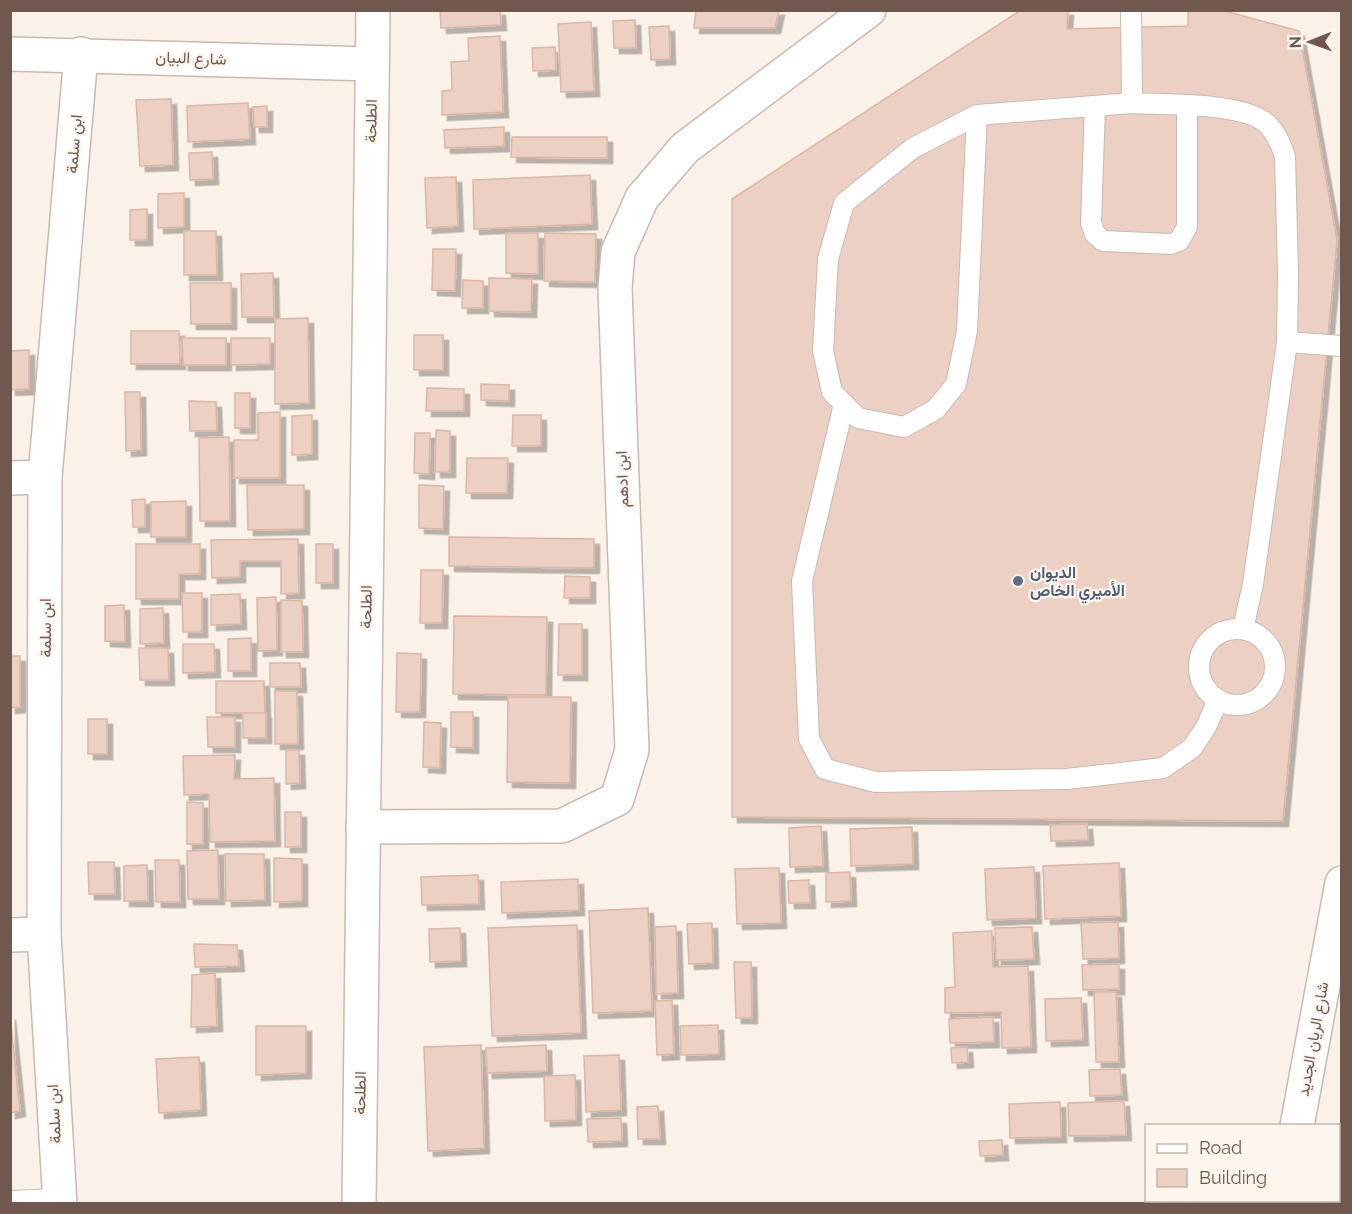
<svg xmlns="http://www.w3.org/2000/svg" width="1352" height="1214" viewBox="0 0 1352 1214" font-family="Raleway,Vazirmatn,sans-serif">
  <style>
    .building { fill: #ecd0c3; stroke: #dcb6a5; stroke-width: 1.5; filter: url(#shadow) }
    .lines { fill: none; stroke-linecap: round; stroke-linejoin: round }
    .service-casing { stroke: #cab9af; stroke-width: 22 }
    .minor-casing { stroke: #cab9af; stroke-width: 36 }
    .tertiary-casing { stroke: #cab9af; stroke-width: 36 }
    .service { stroke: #fff; stroke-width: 20 }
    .minor { stroke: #fff; stroke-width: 33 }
    .tertiary { stroke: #fff; stroke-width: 33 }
    .service-dot { fill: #5c6f8a; stroke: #fdf6ee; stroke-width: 2 }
    .labels { text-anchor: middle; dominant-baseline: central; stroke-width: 4.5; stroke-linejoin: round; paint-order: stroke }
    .street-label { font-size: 16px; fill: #70584f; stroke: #fdf6ee }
    .service-label { font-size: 16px; font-weight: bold; fill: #4e5e75; stroke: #fdf6ee; text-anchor: start }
  </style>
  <defs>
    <filter id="shadow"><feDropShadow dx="5.5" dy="5.5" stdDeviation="0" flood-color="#0004"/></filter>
  </defs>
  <rect width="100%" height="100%" fill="#faf1e8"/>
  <g class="building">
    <polygon points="440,10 500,10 501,25 441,28"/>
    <polygon points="696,10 779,10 775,28 694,28"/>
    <polygon points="1021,10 1068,10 1067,29 1188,26 1188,10 1221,10 1299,31 1337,240 1283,821 732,817 732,199"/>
    <polygon points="635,20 636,48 614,48 613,21"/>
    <polygon points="591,22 594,91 561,92 558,24"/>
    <polygon points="669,26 670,59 651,60 649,27"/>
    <polygon points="500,36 503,112 442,115 442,91 452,90 451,62 469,61 468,38"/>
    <polygon points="555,47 556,70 533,71 532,48"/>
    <polygon points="171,99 173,165 140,166 136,100"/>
    <polygon points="248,103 250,139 188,142 187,106"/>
    <polygon points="267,106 267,127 254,127 253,107"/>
    <polygon points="504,127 504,146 445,148 444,130"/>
    <polygon points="512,137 607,137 607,158 511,157"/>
    <polygon points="212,152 213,179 190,180 189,153"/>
    <polygon points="590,175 592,224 474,229 473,180"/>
    <polygon points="456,177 458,226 427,228 425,178"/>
    <polygon points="184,193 184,227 158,228 158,194"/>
    <polygon points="147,209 147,240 130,240 130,210"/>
    <polygon points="184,231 216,231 217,275 184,275"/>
    <polygon points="506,233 538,233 538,274 506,273"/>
    <polygon points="545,233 596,234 595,282 544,281"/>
    <polygon points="433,249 456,249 455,291 432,290"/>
    <polygon points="273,273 274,317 242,317 241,274"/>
    <polygon points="489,278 532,279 531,312 489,311"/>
    <polygon points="463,280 483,281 483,308 462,308"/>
    <polygon points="190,283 231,283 231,324 191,324"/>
    <polygon points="308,318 309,403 275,404 275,319"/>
    <polygon points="131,331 179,331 180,364 131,364"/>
    <rect x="414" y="335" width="29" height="35"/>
    <polygon points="182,338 226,338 226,365 183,365"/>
    <polygon points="231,338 270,338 270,364 231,365"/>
    <polygon points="29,350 29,389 10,390 10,351"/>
    <polygon points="481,384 509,385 509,401 481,400"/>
    <polygon points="427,388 464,389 464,411 426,411"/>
    <polygon points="125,392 140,392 141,450 126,451"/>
    <rect x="235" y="393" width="15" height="35"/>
    <polygon points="189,401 216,402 217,431 190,431"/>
    <polygon points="280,412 280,478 234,478 234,440 258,440 258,413"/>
    <polygon points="312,415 312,454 292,455 292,416"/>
    <polygon points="513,415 541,415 541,446 512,446"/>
    <polygon points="436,430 450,431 450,472 435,472"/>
    <polygon points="415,433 430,433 429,474 414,473"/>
    <polygon points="229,437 230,521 200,521 199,438"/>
    <polygon points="467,458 508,458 507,493 466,493"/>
    <polygon points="247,485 304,485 304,529 248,530"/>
    <polygon points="419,485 444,486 443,529 419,528"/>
    <polygon points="145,499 145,527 133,527 132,500"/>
    <polygon points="186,501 186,537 151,537 151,502"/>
    <polygon points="449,537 594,539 594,568 449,566"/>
    <polygon points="298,539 299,593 281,594 281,561 240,561 240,577 212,578 211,540"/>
    <polygon points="136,544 200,544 200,574 179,574 179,599 136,599"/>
    <rect x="316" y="544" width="17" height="39"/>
    <polygon points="421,570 443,570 442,623 420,623"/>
    <polygon points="565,576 590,577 590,598 564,598"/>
    <polygon points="182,593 202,593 202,632 183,632"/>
    <polygon points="240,594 241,624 211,625 211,595"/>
    <polygon points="276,597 277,650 258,651 257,598"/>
    <polygon points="281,600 302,601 303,652 281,652"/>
    <polygon points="124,605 125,642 105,641 105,606"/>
    <polygon points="163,608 164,643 140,644 140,609"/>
    <polygon points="454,616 547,617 546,695 453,694"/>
    <polygon points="559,624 582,624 582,675 558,675"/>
    <polygon points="251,638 251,671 228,671 228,639"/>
    <polygon points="183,644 214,644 215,672 183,673"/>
    <polygon points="139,648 168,648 169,680 140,680"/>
    <polygon points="397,653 421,654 420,712 396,712"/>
    <polygon points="10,656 20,656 20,707 10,708"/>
    <polygon points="270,663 300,663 301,687 270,687"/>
    <polygon points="216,681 264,681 265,713 216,713"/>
    <polygon points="275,691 297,691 298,744 275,744"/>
    <polygon points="508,697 571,697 570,783 507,782"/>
    <polygon points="451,712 473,712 473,748 451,747"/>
    <rect x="243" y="713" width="23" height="25"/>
    <polygon points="207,717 235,717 235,747 208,747"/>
    <rect x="88" y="719" width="19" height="35"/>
    <polygon points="424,722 441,723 440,768 423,767"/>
    <polygon points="286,750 299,750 300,783 286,784"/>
    <polygon points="235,755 234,779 274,778 275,841 210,842 209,794 184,795 183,756"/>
    <polygon points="187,802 203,803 203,844 187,844"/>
    <rect x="285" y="812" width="16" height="35"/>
    <polygon points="1087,824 1088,840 1051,841 1050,825"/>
    <polygon points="821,826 823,866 790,867 789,828"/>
    <polygon points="912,827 913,864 851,866 850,829"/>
    <polygon points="218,850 219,899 188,899 187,851"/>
    <polygon points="225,854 264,854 265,900 226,901"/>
    <polygon points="274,858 302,859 302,901 274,902"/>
    <polygon points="155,860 179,860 180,902 156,902"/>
    <polygon points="88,862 114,862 115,894 89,894"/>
    <polygon points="1119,863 1121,916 1045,919 1043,866"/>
    <polygon points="147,865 148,901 124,901 124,866"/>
    <polygon points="1034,867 1036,918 987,920 985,869"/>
    <polygon points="779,868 781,923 737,924 735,869"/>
    <polygon points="850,872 851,901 826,902 826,873"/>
    <polygon points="478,875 479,904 422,905 421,877"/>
    <polygon points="578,879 579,910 502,913 501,882"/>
    <polygon points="809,880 810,903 789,903 788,881"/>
    <polygon points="648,908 652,1011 593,1013 589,911"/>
    <polygon points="1118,922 1119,958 1083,959 1081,923"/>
    <polygon points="712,923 713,963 689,964 687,924"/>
    <polygon points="577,925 581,1033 492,1036 488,928"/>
    <polygon points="676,926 678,993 656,994 655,927"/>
    <polygon points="1032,927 1034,959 996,960 995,928"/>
    <polygon points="460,928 461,961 430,962 429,929"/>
    <polygon points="992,931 993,967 1028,966 1031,1047 1002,1048 1001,1012 945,1013 945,988 955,987 953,933"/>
    <polygon points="194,944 237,945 239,966 195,967"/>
    <polygon points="734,962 751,962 752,1018 736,1018"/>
    <polygon points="1119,964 1119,989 1083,990 1082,965"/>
    <polygon points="215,973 217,1026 191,1027 192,975"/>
    <polygon points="1094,992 1116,992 1119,1062 1096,1062"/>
    <polygon points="1081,998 1083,1040 1046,1041 1045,999"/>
    <polygon points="672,1000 674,1054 657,1055 655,1001"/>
    <polygon points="10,1014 20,1111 10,1113"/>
    <polygon points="993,1017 994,1042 950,1043 949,1019"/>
    <polygon points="718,1025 719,1054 681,1055 680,1026"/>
    <polygon points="256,1026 306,1026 306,1073 256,1075"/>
    <polygon points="481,1045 484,1148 428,1151 424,1047"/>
    <polygon points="546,1045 547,1071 487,1073 486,1048"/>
    <polygon points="967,1047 968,1062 952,1063 951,1048"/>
    <polygon points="619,1055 621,1110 586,1112 584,1056"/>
    <polygon points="199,1057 201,1110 159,1113 156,1059"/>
    <polygon points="1120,1069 1122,1095 1090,1096 1089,1070"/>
    <polygon points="575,1075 576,1120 545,1121 544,1076"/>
    <polygon points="1124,1101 1126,1135 1069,1136 1068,1103"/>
    <polygon points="1060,1102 1061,1137 1010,1138 1009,1104"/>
    <polygon points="658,1106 660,1139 638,1139 637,1107"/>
    <polygon points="621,1118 622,1141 588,1142 587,1119"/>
    <polygon points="1002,1140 1003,1155 980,1156 979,1141"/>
  </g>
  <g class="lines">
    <g class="service-casing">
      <g id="service">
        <path d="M1132,103c32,2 113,-1 135,21 9,8 14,21 18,32l3,117 -1,69 -34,242 -10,45"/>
        <polyline points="1095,106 1091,223 1095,234 1103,241 1171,244 1179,241 1187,227 1187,106"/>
        <polyline points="977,115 967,331 956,384 936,409 904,427 858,418 832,392 823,351 828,259 844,203 913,148 977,115 1132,103 1131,10"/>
        <polyline points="1287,342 1342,346"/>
        <polyline points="844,404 802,581 809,739 825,769 876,782 1067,779 1163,768 1192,748 1206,727 1218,700"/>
        <circle cx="1237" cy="667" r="38"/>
        <polyline points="10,1201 59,1199"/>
      </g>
    </g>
    <g class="minor-casing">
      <g id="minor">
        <polyline points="10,54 372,64"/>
        <polyline points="10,478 45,477"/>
        <polyline points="363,827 562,826 617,799 632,750 615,288 618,252 642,198 685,148 869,10"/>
        <polyline points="10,935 44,934"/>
        <polyline points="60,1204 44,934 45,477 81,54"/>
        <polyline points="359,1204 373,10"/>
      </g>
    </g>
    <g class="tertiary-casing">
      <g id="tertiary">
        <polyline points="1297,1126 1342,883"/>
        <polyline points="1283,1204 1284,1200"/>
      </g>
    </g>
    <use href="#service" class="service"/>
    <use href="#minor" class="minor"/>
    <use href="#tertiary" class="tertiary"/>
  </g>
  <circle class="service-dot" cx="1018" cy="581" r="6"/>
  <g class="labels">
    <g class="street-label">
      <text transform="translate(191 58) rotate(2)">شارع البيان</text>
      <text transform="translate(371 121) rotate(-89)">الطلحة</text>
      <text transform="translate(74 144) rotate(-85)">ابن سلمة</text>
      <text transform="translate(622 479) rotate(-92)">ابن ادهم</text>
      <text transform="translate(366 607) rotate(-89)">الطلحة</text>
      <text transform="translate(45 628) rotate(-90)">ابن سلمة</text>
      <text transform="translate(1313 1039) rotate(-80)">شارع الريان الجديد</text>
      <text transform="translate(360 1093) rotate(-89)">الطلحة</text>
      <text transform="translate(54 1114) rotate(-93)">ابن سلمة</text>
    </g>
    <g class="service-label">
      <text x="1030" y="572">الديوان<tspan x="1030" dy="18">الأميري الخاص</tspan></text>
    </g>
  </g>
  <rect width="1352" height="1214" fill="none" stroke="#70584f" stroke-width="24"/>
  <rect x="1145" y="1124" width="195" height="78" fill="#fdf6ee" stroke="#c5b7ae" stroke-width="1.5"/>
  <rect x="1157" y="1144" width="30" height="9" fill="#ffffff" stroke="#c5b7ae" stroke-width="1.5"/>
  <text x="1199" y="1154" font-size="18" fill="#70584f">Road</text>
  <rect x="1157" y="1169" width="30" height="18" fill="#ecd0c3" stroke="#c5b7ae" stroke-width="1.5"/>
  <text x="1199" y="1184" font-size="18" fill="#70584f">Building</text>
  <g transform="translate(1310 42) rotate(269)" stroke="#fdf6ee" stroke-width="4.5" paint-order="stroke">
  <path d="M0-4.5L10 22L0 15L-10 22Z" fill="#70584f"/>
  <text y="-9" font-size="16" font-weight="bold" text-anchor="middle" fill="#70584f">N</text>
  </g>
</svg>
